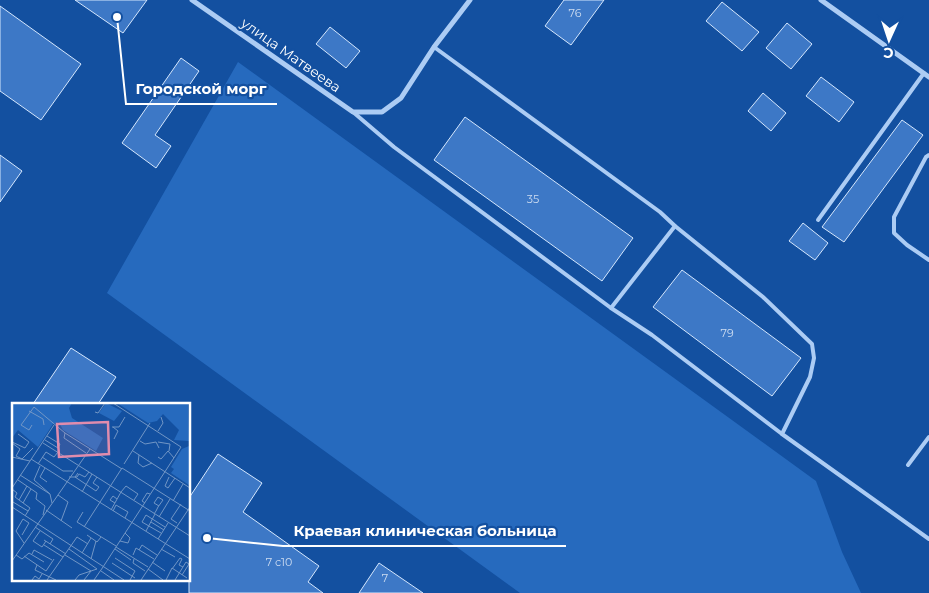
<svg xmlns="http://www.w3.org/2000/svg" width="929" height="593" viewBox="0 0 929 593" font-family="Montserrat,sans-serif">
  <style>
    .green { fill: #266abe }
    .building { fill: #3d78c6; stroke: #d5e7fd }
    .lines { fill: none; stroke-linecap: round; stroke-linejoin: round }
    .lane { stroke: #acccf4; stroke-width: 4 }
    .street { stroke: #acccf4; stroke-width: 5 }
    .labels { text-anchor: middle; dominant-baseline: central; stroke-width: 4.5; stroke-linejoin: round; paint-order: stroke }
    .number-label { font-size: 11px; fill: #ceddf1 }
    .street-label { font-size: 14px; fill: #fff; stroke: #1350a0 }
    .inset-road { fill: none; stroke: #7196c6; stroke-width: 1 }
    .view { fill: #e08cad; fill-opacity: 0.15; stroke: #e08cad; stroke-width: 2.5 }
    .inset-edge { fill: none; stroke: #fff; stroke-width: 2.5 }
    .leader { fill: none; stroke: #fff; stroke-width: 2 }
    .callout-dot { fill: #fff; stroke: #1350a0; stroke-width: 2 }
    .callout-label { font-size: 15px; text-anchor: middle; font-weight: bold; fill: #fff; stroke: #1350a0; stroke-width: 4.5; stroke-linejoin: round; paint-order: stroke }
  </style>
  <rect width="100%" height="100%" fill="#1350a0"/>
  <polygon class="green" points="238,62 816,481 842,552 861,593 520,593 107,293"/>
  <g class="building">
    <polygon points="75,0 147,0 123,33"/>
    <polygon points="564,0 604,0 571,45 545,26"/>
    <polygon points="722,2 759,32 742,51 706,21"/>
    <polygon points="0,6 81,64 41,120 0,91"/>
    <polygon points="787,23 812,44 791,69 766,48"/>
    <polygon points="330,27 360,51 346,68 316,44"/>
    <polygon points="181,58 199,71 155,135 171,146 156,168 122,143"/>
    <polygon points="821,77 854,102 839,122 806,96"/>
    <polygon points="763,93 786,113 771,131 748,111"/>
    <polygon points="465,117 633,238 602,281 434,160"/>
    <polygon points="902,120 923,135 844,242 822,227"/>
    <polygon points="0,155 22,171 0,202"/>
    <polygon points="803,223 828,243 815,260 789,241"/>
    <polygon points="682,270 801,358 772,396 653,307"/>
    <polygon points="71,348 116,377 98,404 33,404"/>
    <polygon points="218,454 262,483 243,512 319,566 308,582 323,593 189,593 189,498"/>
    <polygon points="379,563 423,593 359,593"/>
  </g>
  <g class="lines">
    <g class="lane">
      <polyline points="434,47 660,212 675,226 763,297 812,344 814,358 810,377 782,434 929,539"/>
      <polyline points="353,112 394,147 611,308 652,335 782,434"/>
      <polyline points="929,155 926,157 894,217 894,233 907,245 929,260"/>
      <polyline points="818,220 924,73"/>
      <polyline points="611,308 675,226"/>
      <polyline points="908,465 929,437"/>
    </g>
    <g class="street">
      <polyline points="192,0 353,112 382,112 401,98 434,47 470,0"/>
      <polyline points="821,0 929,77"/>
    </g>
  </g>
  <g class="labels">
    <g class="number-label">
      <text x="575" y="13">76</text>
      <text x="533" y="199">35</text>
      <text x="727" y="333">79</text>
      <text x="279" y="562">7 с10</text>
      <text x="385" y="578">7</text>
    </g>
    <g class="street-label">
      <text transform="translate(291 55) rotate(35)">улица Матвеева</text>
    </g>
  </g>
  <g transform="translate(12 403)">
    <rect width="178" height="178" fill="#1350a0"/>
    <path d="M0,0h60l-3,5 3,10 31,20 -7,13 -33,-21 -4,-8 -6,2 -15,23 -20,-17 -6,8zM94,0l16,8 -8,10 -15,-8zM105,0h71l1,38 -15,-1 5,-10 -16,-16 -6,7 -9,2zM177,43l1,39h-1l-18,-12 3,-4 -3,-2 11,-18z" fill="#266abe"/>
    <path class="inset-road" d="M101,0l68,44M17,8l14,8 1,6M83,9l3,1 7,-10M20,22l-3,5 -8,-5 13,-18 31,26 -1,5 22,15M100,24h7l6,-10M101,24l5,4 -4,8M146,28l5,-8 -2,-6M53,30l57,36M33,37l13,8 2,-4 -13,-8M128,38l5,3 11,-2 3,6M0,39l13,6 4,-6 -11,-8M146,39l12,2 -1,7M0,40l8,6 -4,7 6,3 11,-11M31,40l147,93M121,48l57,37M127,52l-1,8 5,4 9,-4M0,54l18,4M30,54l21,14h10M146,54l3,2 7,-8 6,7M19,56l159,100M26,61l8,-12 8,5 4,-5M112,61l26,-41M28,63l-6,14 16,14M33,65l-5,9 7,5M66,70l-3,4 21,14 3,-4 -6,-4 4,-6M8,72l30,19 2,9M57,74h8l2,-3 6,3 4,-5M157,74l-4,9 3,2 7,-10M6,77l19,13 -1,6 9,7 -2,9M0,85l42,-63M0,86l5,4 -2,4 15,11 -5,8M70,89l10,-18M109,89l5,-6 12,8 -4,6M46,92l10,7 -7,19M7,97l8,-14M161,98l10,-17M1,99l15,9M11,100l8,-14M103,100l-5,-3 3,-4 4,3M133,100l-3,-2 5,-8 3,1M0,104l112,73M34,107l26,18M99,107l10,-18M101,108l3,-6 12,7 -3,6M71,109l-6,10 39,24M142,111l2,-3 2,-4 5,-7 -5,-3 -4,6 5,3M147,114l11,-18M139,119l13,8M165,120l-6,-4 10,-15M23,124l18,12 -3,5M72,124l38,-59 68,43M28,128l-7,10 9,6 4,-6M134,128l9,-17M149,130l-19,-11 4,-7 19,12M10,132l7,-12 -6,-4 -7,12 8,12M75,132l10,7 4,-5M146,136l10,-16M32,137l22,14M108,138l8,2 2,-5 -5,-5M32,142l19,12M104,144l32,20M57,146l28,20 -18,6 -4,5M103,146l16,11M149,146l14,8M127,147l3,-5 15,10M70,150l9,-15M20,151l2,-4 18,10M4,152l6,4 7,-6 15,9M53,152l26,16 -7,9M121,152l3,-7 18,11M12,153l22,15 8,-12M103,155l20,13 -5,9M79,156l5,-18M122,156l-1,4 12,8M0,158l78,-112M140,159l13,9M100,160l23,15M25,162l-2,5 21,10M91,164l78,-120M136,166l15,11M160,166l8,-11 2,1 -3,6 4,2M89,168l13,9M20,177l3,-4 4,3 3,-5M35,177l30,-43 11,7M82,177l9,-13M129,177l49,-73M154,177l6,-12 15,10M163,177l11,-18 3,2 -7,11"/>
    <path class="view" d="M96,19l1,32 -50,3 -2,-33z"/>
    <rect width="178" height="178" class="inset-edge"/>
  </g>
  <path class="leader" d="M117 17L126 104H277M207 538L283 546H566"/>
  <g class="callout-dot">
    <circle cx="117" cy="17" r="5"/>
    <circle cx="207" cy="538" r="5"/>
  </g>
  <g class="callout-label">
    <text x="201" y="94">Городской морг</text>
    <text x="425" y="536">Краевая клиническая больница</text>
  </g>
  <g transform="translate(889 40) rotate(183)" stroke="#1350a0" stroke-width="4" paint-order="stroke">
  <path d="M0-4L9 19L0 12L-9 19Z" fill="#ffffff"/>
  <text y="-8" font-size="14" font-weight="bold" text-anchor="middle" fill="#ffffff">С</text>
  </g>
</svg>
